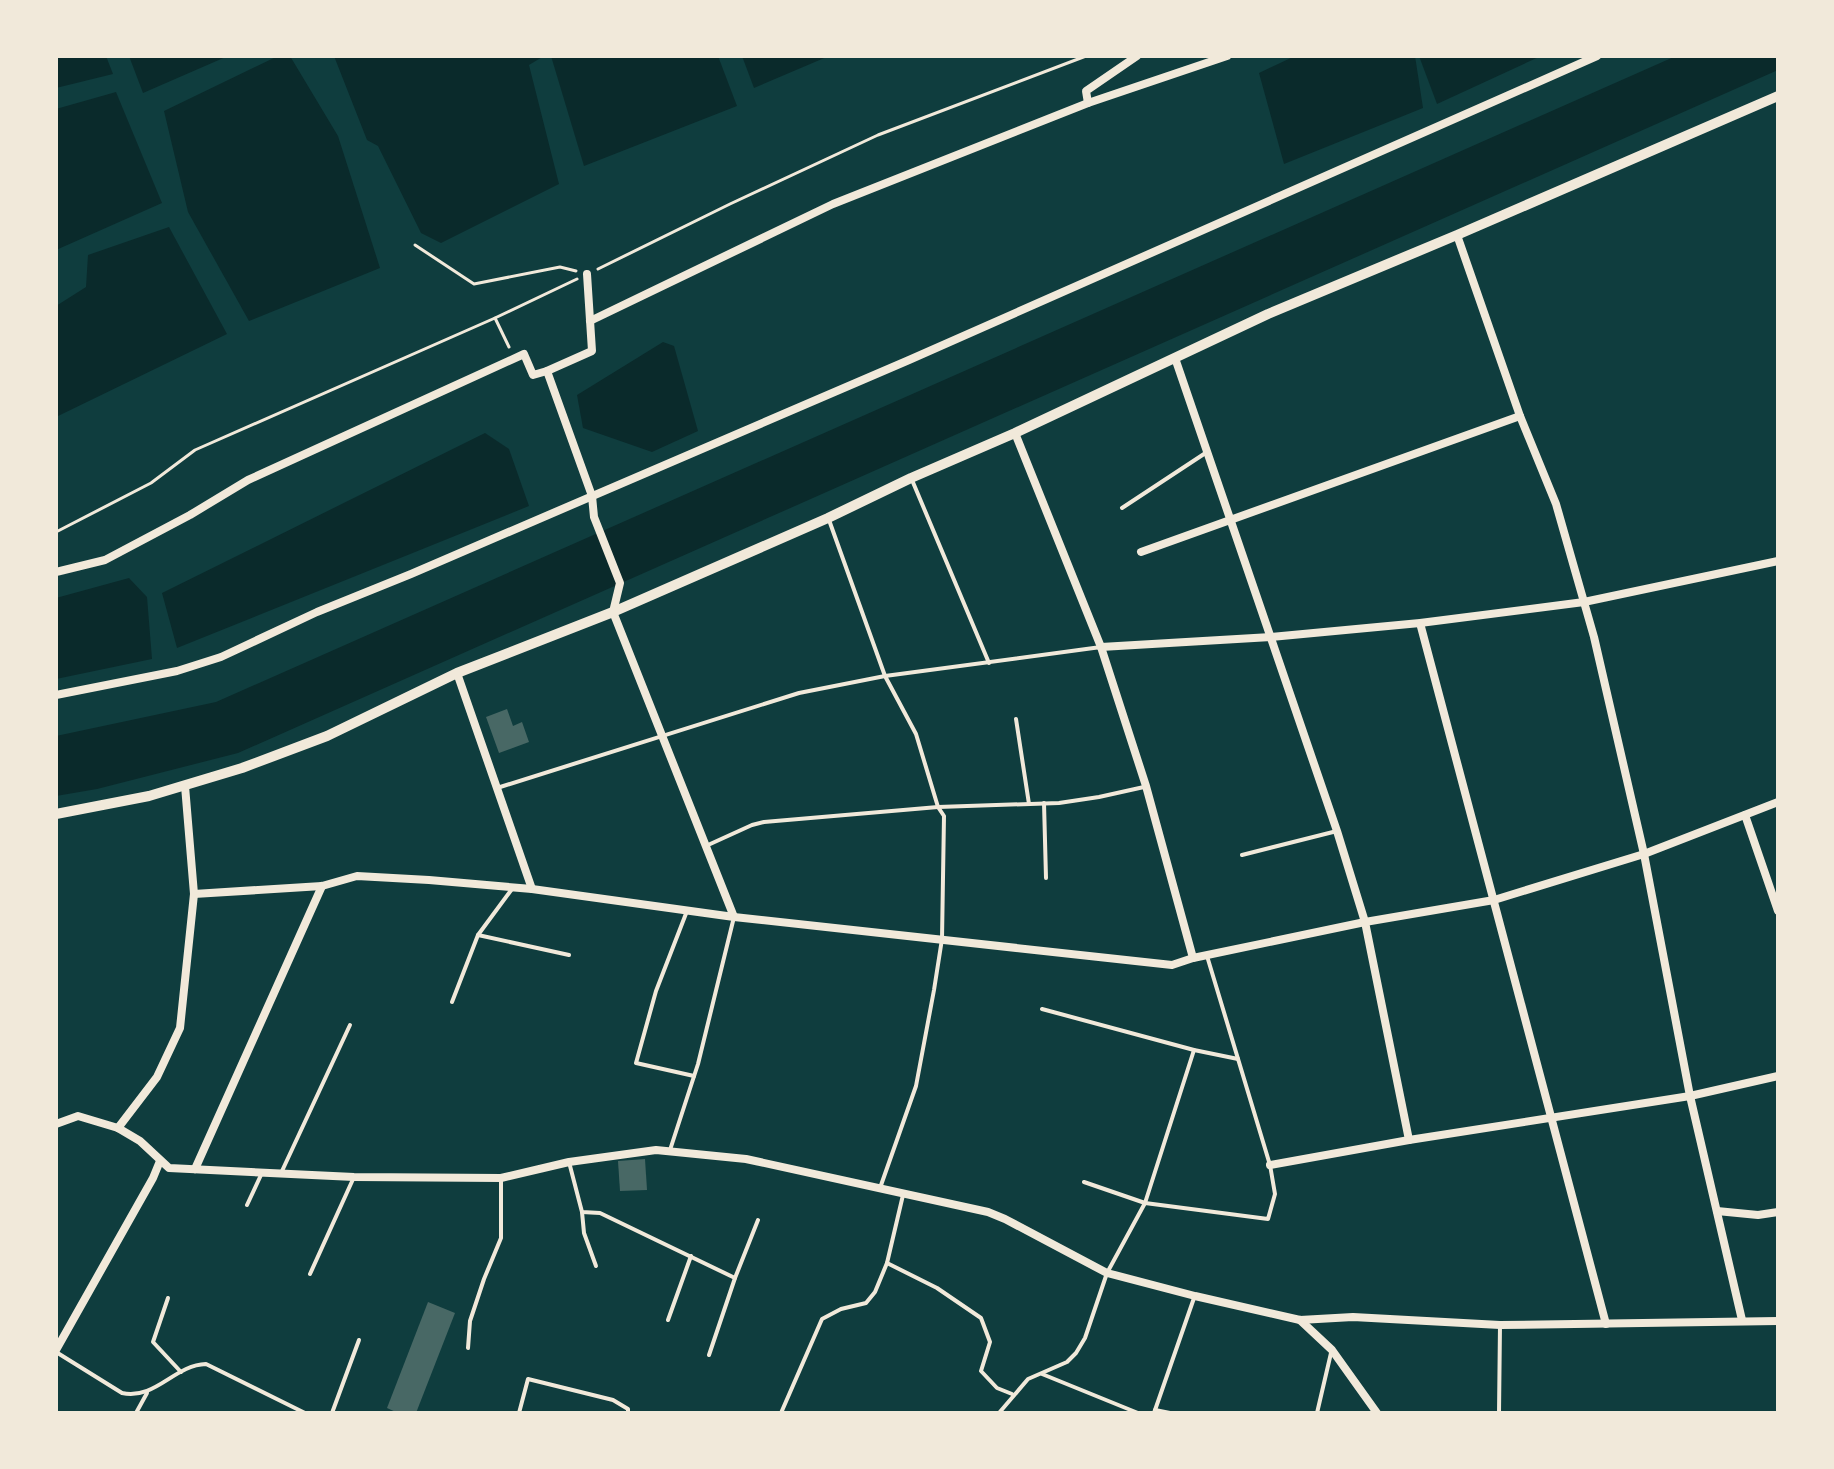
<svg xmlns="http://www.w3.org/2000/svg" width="1834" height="1469" viewBox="0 0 1834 1469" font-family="Mulish,sans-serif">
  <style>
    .water { fill: #0a2a2b }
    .building { fill: #486865 }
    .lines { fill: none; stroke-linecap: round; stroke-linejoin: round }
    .path { stroke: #f1e9da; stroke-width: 3 }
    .service { stroke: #f1e9da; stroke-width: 4 }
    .minor { stroke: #f1e9da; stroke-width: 8 }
    .tertiary { stroke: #f1e9da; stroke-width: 10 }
  </style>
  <rect width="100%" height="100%" fill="#0f3d3e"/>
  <g class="water">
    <polygon points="56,56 106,56 113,74 56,88"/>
    <polygon points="129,56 228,56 143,93"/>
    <polygon points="278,56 290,56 338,136 380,268 249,321 188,212 164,111"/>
    <polygon points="334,56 544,56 529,65 559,184 441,243 421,233 378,146 367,140"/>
    <polygon points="551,56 718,56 737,106 584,166"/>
    <polygon points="742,56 829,56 754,88"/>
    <polygon points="1295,56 1415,56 1423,108 1284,164 1259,73"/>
    <polygon points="1419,56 1541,56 1437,104"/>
    <polygon points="1676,56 1778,56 1778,70 238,753 97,789 56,796 56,736 216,702"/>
    <polygon points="116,92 162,203 56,250 56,109"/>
    <polygon points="169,227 227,334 56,417 56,306 86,287 88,255"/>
    <polygon points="663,342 674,346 698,431 652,452 583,428 577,395"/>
    <polygon points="485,433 509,449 529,506 177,648 162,593"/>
    <polygon points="129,578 147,597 152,659 56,679 56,598"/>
  </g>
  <g class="building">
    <polygon points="507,709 513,726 522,722 529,742 499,753 486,717"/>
    <polygon points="645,1159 647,1190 620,1191 618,1161"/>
    <polygon points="428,1302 455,1313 416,1413 398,1413 387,1408"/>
  </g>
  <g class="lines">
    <g class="path">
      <polyline points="415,245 474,284 560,267 576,271"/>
      <polyline points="598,269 730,204 878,135 1086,56"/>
      <polyline points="495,318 509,347"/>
      <polyline points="56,532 151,483 195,450 495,318 577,279"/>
    </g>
    <g class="service">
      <polyline points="912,480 989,663"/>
      <polyline points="1122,508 1207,452"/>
      <polyline points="829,520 885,676 916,734 938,807 944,816 942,939 934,990 916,1086 880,1188"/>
      <polyline points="1016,719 1029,804"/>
      <polyline points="497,788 799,693 885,676 1101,647"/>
      <polyline points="1044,803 1046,878"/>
      <polyline points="708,845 752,825 764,822 938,807 1059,803 1099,797 1144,787"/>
      <polyline points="1242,855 1337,831"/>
      <polyline points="687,911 656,991 636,1063 694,1076"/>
      <polyline points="478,935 569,955"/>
      <polyline points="452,1002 478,935 512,889"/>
      <polyline points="1042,1009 1194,1050 1238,1059"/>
      <polyline points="670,1150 698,1064 734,917"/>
      <polyline points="569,1162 582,1212 600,1213 735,1278"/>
      <polyline points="282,1171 350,1025"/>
      <polyline points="1084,1182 1145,1203 1268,1219 1275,1194 1270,1165 1207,956"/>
      <polyline points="247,1205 261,1175"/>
      <polyline points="582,1212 584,1233 596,1266"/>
      <polyline points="887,1263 937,1288 981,1318 990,1342 981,1371 997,1388 1012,1394"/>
      <polyline points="310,1274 354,1177"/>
      <polyline points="168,1298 153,1342 181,1372"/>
      <polyline points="668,1320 691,1256"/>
      <polyline points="468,1348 470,1321 484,1279 501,1238 501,1180"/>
      <path d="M56,1352l66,41c34,7 52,-28 84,-29l99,49"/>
      <polyline points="709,1355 735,1278 758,1220"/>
      <polyline points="1042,1374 1138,1413"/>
      <polyline points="1155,1410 1170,1413"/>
      <polyline points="136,1413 147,1393"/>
      <polyline points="332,1413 359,1340"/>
      <polyline points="519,1413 528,1379 613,1400 628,1409 628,1413"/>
      <polyline points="781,1413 822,1319 841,1309 866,1303 875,1292 887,1263 903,1195"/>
      <polyline points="999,1413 1028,1379 1067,1362 1076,1353 1085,1338 1107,1273 1145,1203 1194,1050"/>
      <polyline points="1154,1413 1194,1298"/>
      <polyline points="1317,1413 1331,1353"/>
      <polyline points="1499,1413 1500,1325"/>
    </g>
    <g class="minor">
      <polyline points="1088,103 1086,91 1137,56"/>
      <polyline points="1457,235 1520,416 1556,504 1594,637 1644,854 1690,1096 1742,1320"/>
      <polyline points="587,274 592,351 547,371 592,496 594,517 620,583 613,612 734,917"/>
      <polyline points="590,321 833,204 1088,103 1227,56"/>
      <polyline points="1175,358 1337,831 1365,922 1409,1140"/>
      <polyline points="1015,433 1101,647 1146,786 1193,958"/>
      <polyline points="1141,552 1520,416"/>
      <polyline points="56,572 105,560 190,515 248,480 524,354 533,375 547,371"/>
      <polyline points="1420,623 1606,1324"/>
      <polyline points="1101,647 1271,637 1420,623 1584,602 1778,561"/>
      <polyline points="457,673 532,889"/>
      <polyline points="56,695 177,671 221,657 317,612 411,574 909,360 1597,56"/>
      <polyline points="1745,815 1778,911"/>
      <polyline points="194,894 322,886 357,876 429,880 532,889 734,917 1172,965 1193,958 1365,922 1494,900 1644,854 1778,802"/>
      <polyline points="56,1124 78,1116 118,1128 140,1141 169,1168 354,1177 501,1178 569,1162 656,1150 746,1159 988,1212 1005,1219 1107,1273 1195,1296 1300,1320 1353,1317 1500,1325 1778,1321"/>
      <polyline points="118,1128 157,1077 180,1028 194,894 185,786"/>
      <polyline points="1270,1165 1409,1140 1690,1096 1778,1076"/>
      <polyline points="195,1169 322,886"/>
      <polyline points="1717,1211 1758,1215 1778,1212"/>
      <polyline points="1300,1320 1332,1350 1377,1413"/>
      <polyline points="56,1350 153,1178 160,1161"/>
    </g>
    <polyline class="tertiary" points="56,814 149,796 242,768 327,736 457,673 613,612 828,518 911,478 1015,433 1268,314 1457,235 1778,96"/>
  </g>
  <rect width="1834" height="1469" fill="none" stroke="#f1e9da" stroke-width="116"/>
</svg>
